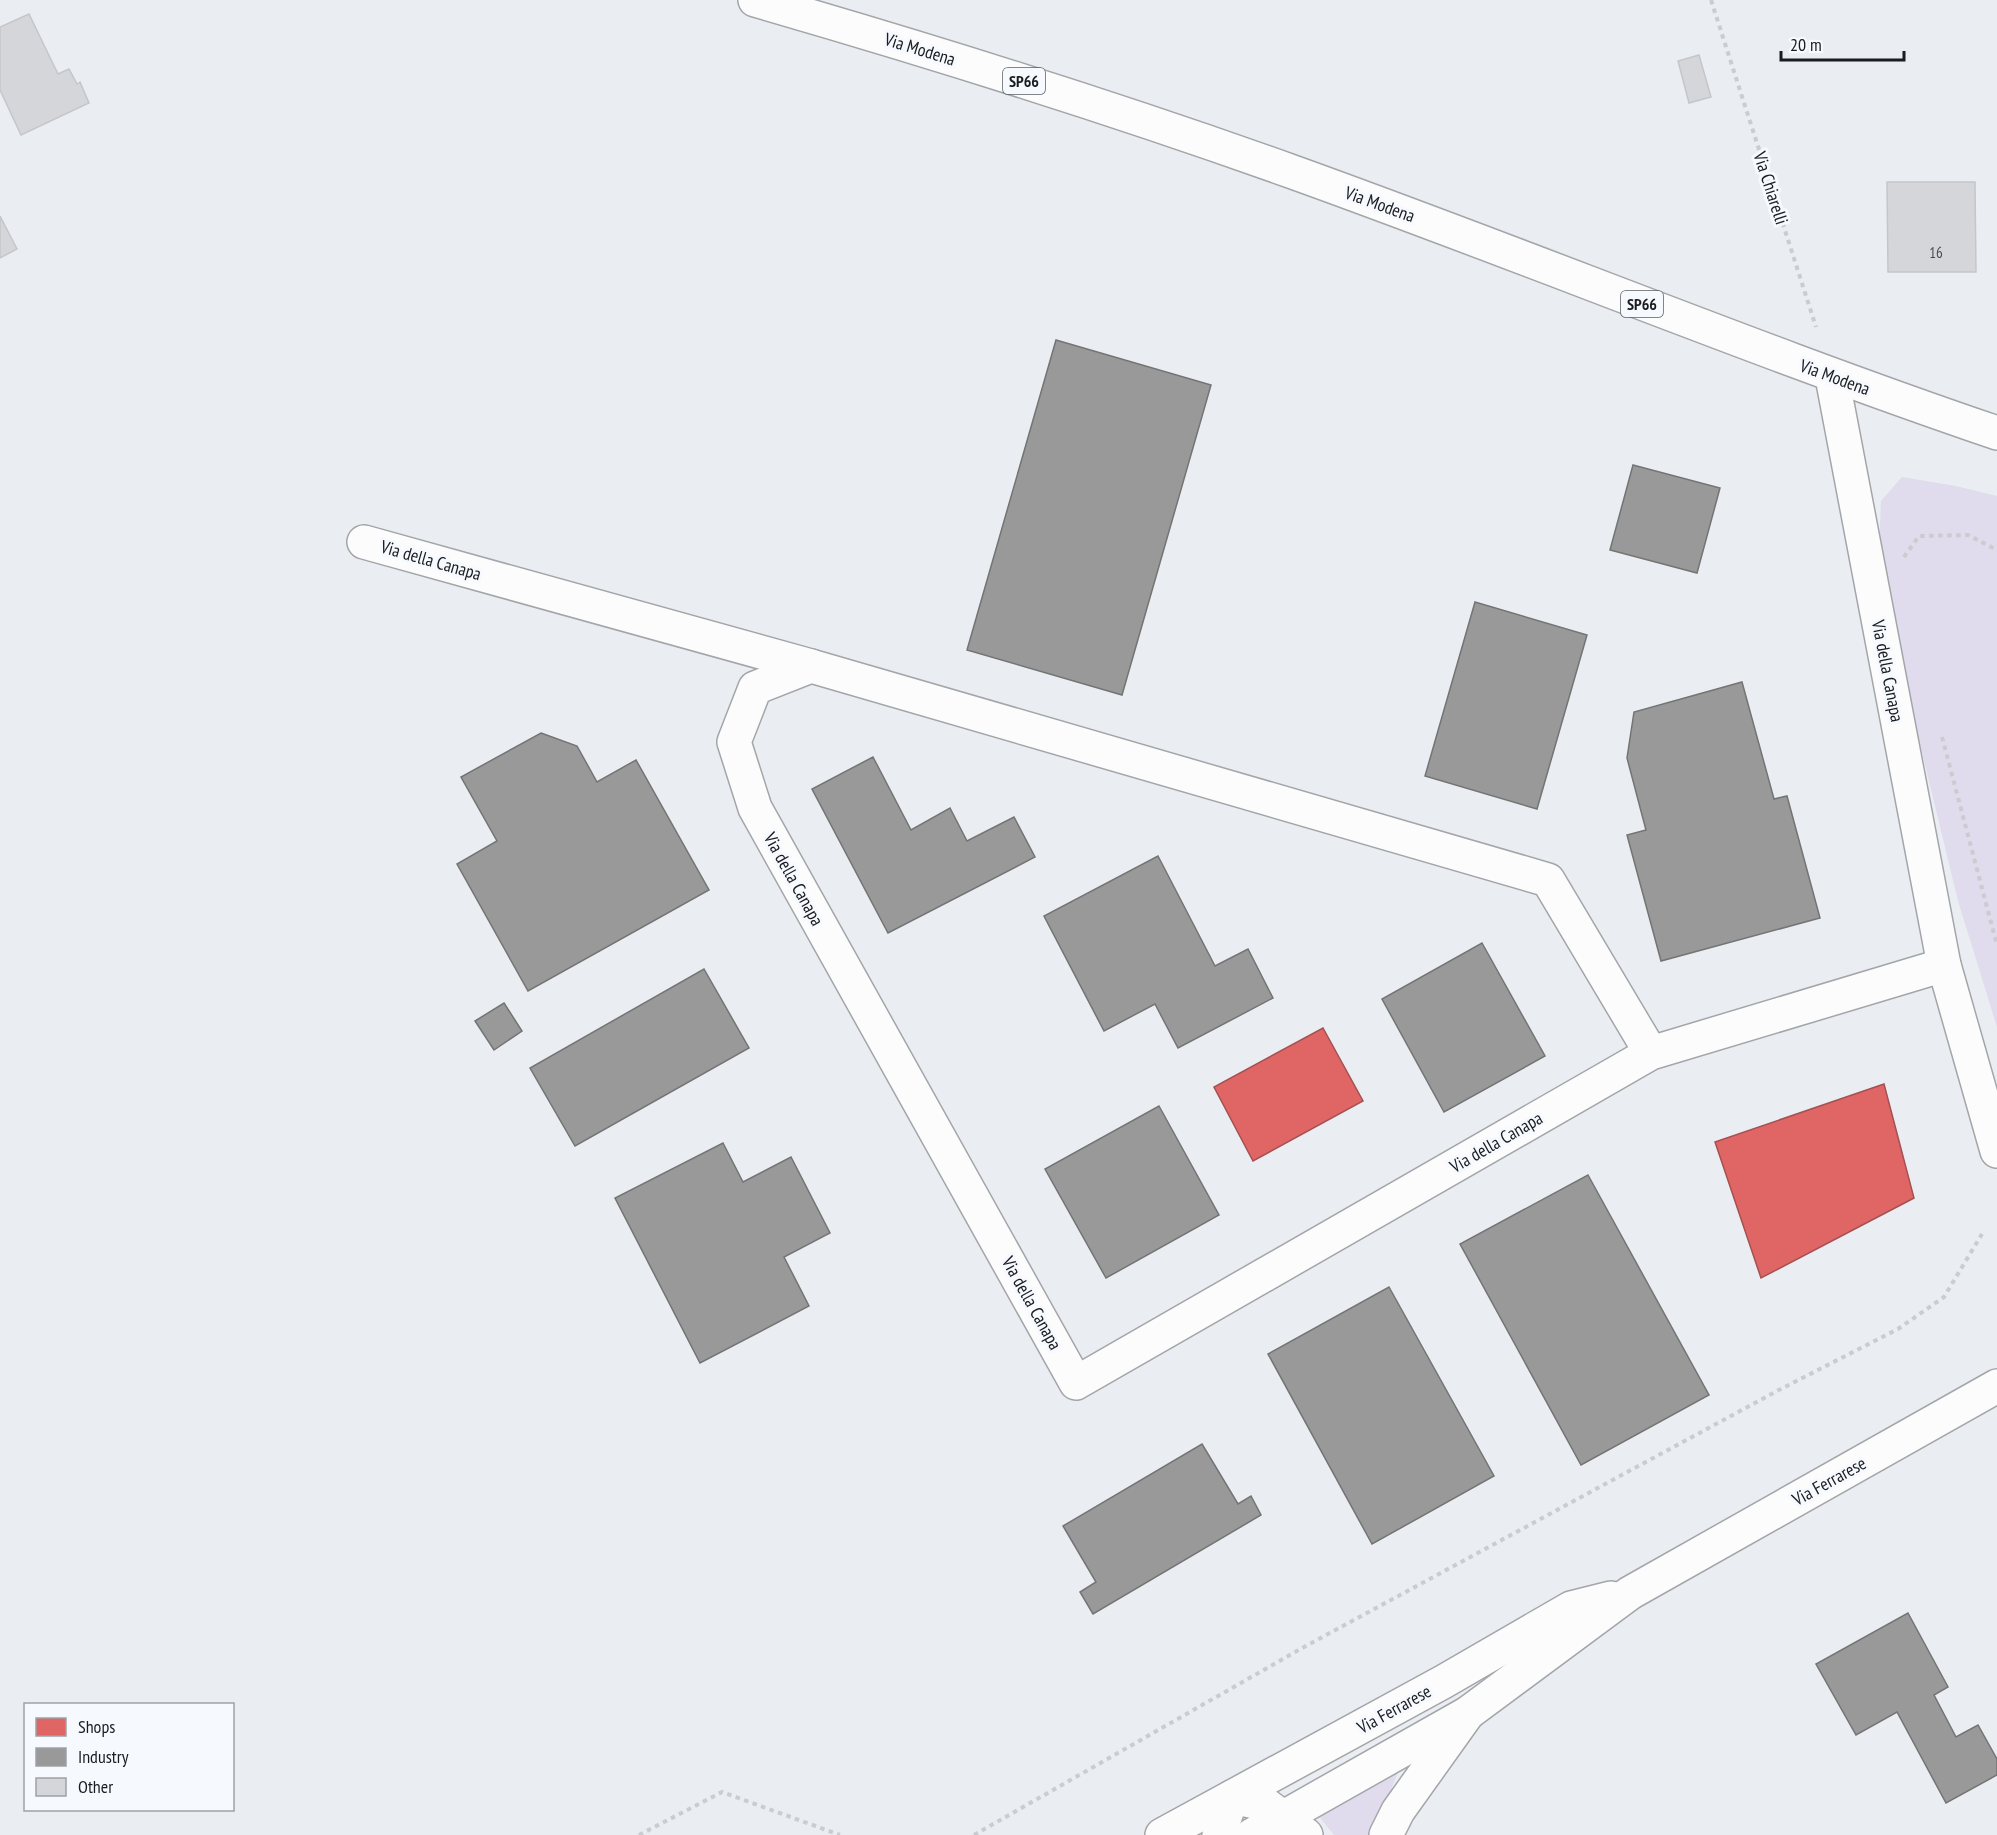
<svg xmlns="http://www.w3.org/2000/svg" width="1997" height="1835" viewBox="0 0 1997 1835" font-family="'PT Sans Narrow',sans-serif">
  <style>
    .green { fill: #e0dcee }
    .shops { fill: #e06666; stroke: #a55051; stroke-width: 1.5 }
    .industry { fill: #999; stroke: #737474; stroke-width: 1.5 }
    .building { fill: #d5d6da; stroke: #c5c6ca; stroke-width: 1.5 }
    .lines { fill: none; stroke-linecap: round; stroke-linejoin: round }
    .minor-casing { stroke: #a3a6a9; stroke-width: 36 }
    .secondary-casing { stroke: #a3a6a9; stroke-width: 36 }
    .primary-casing { stroke: #a3a6a9; stroke-width: 36 }
    .path { stroke: #cacccd; stroke-width: 4; stroke-dasharray: 4.5 4.5; stroke-linecap: butt }
    .minor { stroke: #fcfcfd; stroke-width: 33 }
    .secondary { stroke: #fcfcfd; stroke-width: 33 }
    .primary { stroke: #fcfcfd; stroke-width: 33 }
    .labels { text-anchor: middle; dominant-baseline: central; stroke-width: 6; stroke-linejoin: round; paint-order: stroke }
    .number-label { font-size: 15px; fill: #494a4e }
    .shield { fill: #f6f9fe; stroke: #5c5e62; stroke-width: 1.5 }
    .shield-label { font-size: 16px; font-weight: bold; fill: #1a1c1f }
    .street-label { font-size: 18px; fill: #1a1c1f; stroke: #f6f9fe }
  </style>
  <rect width="100%" height="100%" fill="#eaedf2"/>
  <g class="green">
    <polygon points="1902,477 1956,486 1997,496 1997,1027 1958,901 1911,707 1879,552 1881,501"/>
    <polygon points="1400,1767 1373,1835 1334,1835 1317,1814"/>
  </g>
  <g class="shops">
    <polygon points="1323,1028 1363,1101 1253,1161 1214,1087"/>
    <polygon points="1884,1084 1914,1198 1761,1278 1715,1142"/>
  </g>
  <g class="industry">
    <polygon points="1056,340 1211,385 1122,695 967,650"/>
    <polygon points="1633,465 1720,488 1697,573 1610,550"/>
    <polygon points="1475,602 1587,635 1537,809 1425,776"/>
    <polygon points="1742,682 1774,799 1787,796 1820,918 1661,961 1627,835 1646,830 1627,758 1634,712"/>
    <polygon points="541,733 577,746 597,782 636,760 709,890 528,991 457,864 497,841 461,777"/>
    <polygon points="873,757 911,830 950,808 967,841 1014,817 1035,857 888,933 812,789"/>
    <polygon points="1158,856 1215,966 1248,949 1273,998 1178,1048 1155,1004 1104,1031 1044,916"/>
    <polygon points="1482,943 1545,1056 1444,1112 1382,999"/>
    <polygon points="704,969 749,1048 575,1146 530,1068"/>
    <polygon points="504,1003 522,1031 494,1050 475,1021"/>
    <polygon points="1159,1106 1219,1215 1106,1278 1045,1169"/>
    <polygon points="723,1143 743,1182 791,1157 830,1233 784,1257 809,1306 700,1363 615,1198"/>
    <polygon points="1588,1175 1709,1395 1581,1465 1460,1244"/>
    <polygon points="1389,1287 1494,1476 1372,1544 1268,1354"/>
    <polygon points="1202,1444 1238,1504 1251,1496 1261,1515 1093,1614 1080,1592 1096,1582 1063,1526"/>
    <polygon points="1908,1613 1948,1687 1934,1695 1956,1737 1978,1725 1997,1759 1997,1775 1946,1803 1897,1712 1856,1735 1816,1664"/>
  </g>
  <g class="building">
    <polygon points="29,14 58,74 69,69 77,84 80,82 89,103 21,135 0,90 0,27"/>
    <polygon points="1699,55 1711,97 1689,103 1678,61"/>
    <polygon points="1887,182 1975,182 1976,272 1888,272"/>
    <polygon points="0,216 17,249 0,258"/>
  </g>
  <g class="lines">
    <g class="minor-casing">
      <g id="minor">
        <polyline points="1832,377 1944,965 1997,1151"/>
        <polyline points="364,542 811,666"/>
        <polyline points="1651,1053 1548,880 811,666 755,688 734,742 755,808 1076,1383 1651,1053 1944,965"/>
        <polyline points="1219,1835 1232,1797 1265,1804 1306,1835"/>
        <polyline points="1386,1835 1398,1811 1468,1713"/>
      </g>
    </g>
    <g class="secondary-casing">
      <g id="secondary">
        <polyline points="1162,1835 1443,1682 1571,1608 1611,1598"/>
        <polyline points="1252,1835 1468,1713 1630,1593 1997,1386"/>
      </g>
    </g>
    <g class="primary-casing">
      <path id="primary" d="M755,0c180,52 359,108 535,171 237,85 469,181 707,262"/>
    </g>
    <g class="path">
      <polyline points="1711,0 1816,327"/>
      <polyline points="1904,557 1919,536 1968,535 1997,550"/>
      <polyline points="1942,737 1997,945"/>
      <polyline points="639,1835 722,1792 840,1835"/>
      <polyline points="974,1835 1304,1647 1777,1391 1898,1329 1944,1297 1982,1234"/>
    </g>
    <use href="#minor" class="minor"/>
    <use href="#secondary" class="secondary"/>
    <use href="#primary" class="primary"/>
  </g>
  <g class="labels">
    <g class="number-label">
      <text x="1936" y="252">16</text>
    </g>
    <g class="shield">
      <rect x="1003" y="68" width="42" height="26" rx="4.5"/>
      <rect x="1621" y="291" width="42" height="26" rx="4.5"/>
    </g>
    <g class="shield-label">
      <text x="1024" y="81">SP66</text>
      <text x="1642" y="304">SP66</text>
    </g>
    <g class="street-label">
      <text transform="translate(920 49) rotate(17)">Via Modena</text>
      <text transform="translate(1771 188) rotate(72)">Via Chiarelli</text>
      <text transform="translate(1380 204) rotate(20)">Via Modena</text>
      <text transform="translate(1835 377) rotate(20)">Via Modena</text>
      <text transform="translate(431 560) rotate(16)">Via della Canapa</text>
      <text transform="translate(1888 671) rotate(79)">Via della Canapa</text>
      <text transform="translate(794 879) rotate(61)">Via della Canapa</text>
      <text transform="translate(1496 1142) rotate(-30)">Via della Canapa</text>
      <text transform="translate(1032 1303) rotate(61)">Via della Canapa</text>
      <text transform="translate(1829 1481) rotate(-29)">Via Ferrarese</text>
      <text transform="translate(1394 1709) rotate(-29)">Via Ferrarese</text>
    </g>
  </g>
  <rect x="24" y="1703" width="210" height="108" fill="#f6f9fe" stroke="#9ea1a5" stroke-width="1.5"/>
  <rect x="36" y="1718" width="30" height="18" fill="#e06666" stroke="#9ea1a5" stroke-width="1.5"/>
  <text x="78" y="1733" font-size="18" fill="#1a1c1f">Shops</text>
  <rect x="36" y="1748" width="30" height="18" fill="#999999" stroke="#9ea1a5" stroke-width="1.5"/>
  <text x="78" y="1763" font-size="18" fill="#1a1c1f">Industry</text>
  <rect x="36" y="1778" width="30" height="18" fill="#d5d6da" stroke="#9ea1a5" stroke-width="1.5"/>
  <text x="78" y="1793" font-size="18" fill="#1a1c1f">Other</text>
  <path d="M1781 51v9h123v-9" fill="none" stroke="#1a1c1f" stroke-width="3"/>
  <text x="1790" y="51" font-size="18" fill="#1a1c1f" stroke="#f6f9fe" stroke-width="4.5" paint-order="stroke">20 m</text>
</svg>
